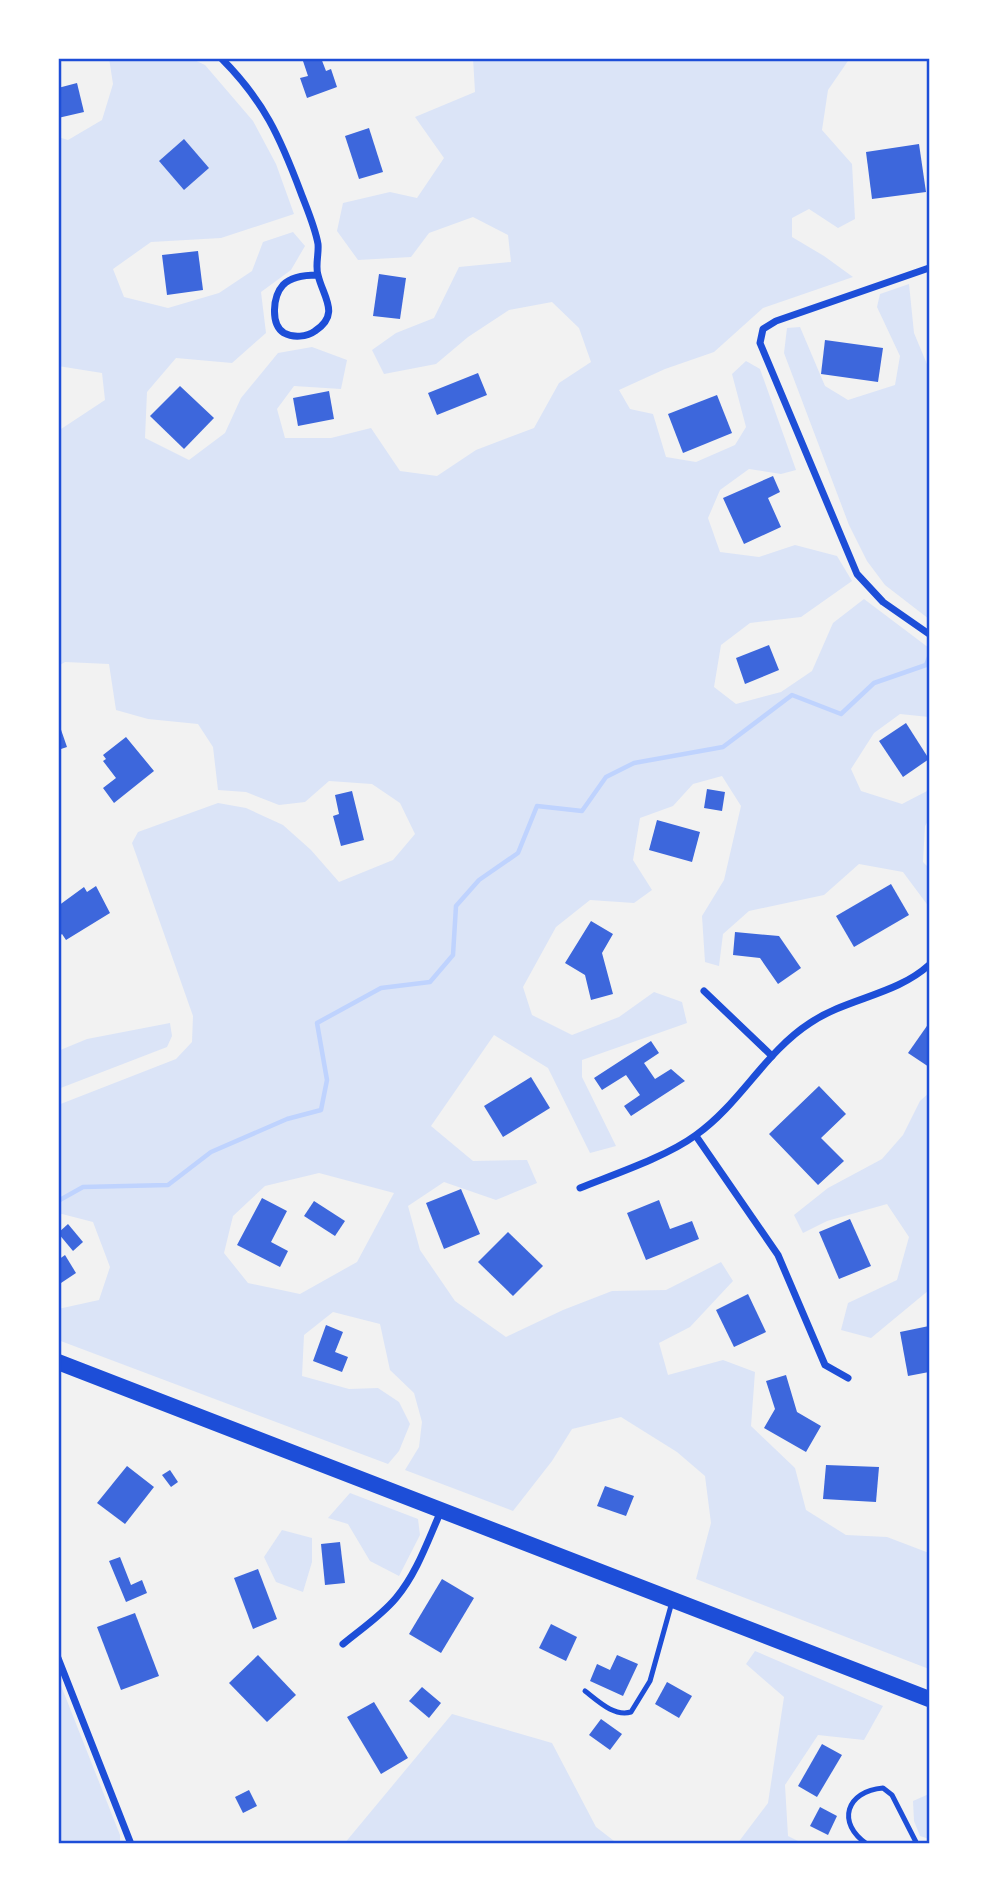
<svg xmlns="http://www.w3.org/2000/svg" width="987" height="1902" viewBox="0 0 987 1902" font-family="'Archivo Narrow',sans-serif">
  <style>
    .green { fill: #dbe4f7; fill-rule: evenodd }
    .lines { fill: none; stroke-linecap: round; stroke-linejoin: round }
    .stream { stroke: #bfd3fe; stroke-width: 4.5 }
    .building { fill: #3d67dc }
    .service { stroke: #1d4ed8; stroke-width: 5 }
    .minor { stroke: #1d4ed8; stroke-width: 7 }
    .primary { stroke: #1d4ed8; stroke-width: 16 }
    .neatline { fill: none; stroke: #1d4ed8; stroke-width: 2.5 }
  </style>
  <rect width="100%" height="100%" fill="#f2f2f2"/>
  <g class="green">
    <path d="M109,58h81l15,7 48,56 23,43 18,50 -73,24 -70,4 -38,27 11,28 44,11 51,-15 33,-22 11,-29 30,-10 12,14 -14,24 -30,22 5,41 -34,30 -56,-5 -29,34 -2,46 44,22 36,-27 16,-35 37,-45 34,-6 35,13 -6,29 -47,-3 -17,23 8,29h46l40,-10 29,43 37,5 39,-26 58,-22 25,-45 32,-21 -12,-34 -27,-26 -43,8 -41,27 -32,27 -52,10 -12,-24 24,-17 38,-15 25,-51 52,-5 -3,-27 -35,-18 -44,16 -18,24 -53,3 -21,-29 6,-28 47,-11 27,6 27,-40 -29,-41 60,-25 -2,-34h377l-22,32 -6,40 30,34 3,55 -17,9 -29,-19 -17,9v19l32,19 29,21 -90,31 -49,44 -49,17 -46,21 11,19 23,5 13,43 30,5 39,-17 11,-18 -14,-53 14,-13 14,8 36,101 -15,4 -32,-5 -29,21 -12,28 12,34 39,5 36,-12 42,11 15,25 -51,36 -51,6 -29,22 -7,42 22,17 45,-12 31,-21 21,-48 31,-24 65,49v69l-29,-3 -26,19 -23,36 10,22 41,13 27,-14v29l-4,7 -2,36 6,6v39l-26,-35 -44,-8 -35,31 -75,16 -26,23 -4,32 -14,-4 -3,-46 22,-36 17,-74 -19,-30 -29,8 -20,22 -33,12 -7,42 19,30 -18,13 -44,-3 -34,27 -33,60 9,28 40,20 47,-18 35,-25 28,10 5,21 -105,37v17l34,69 -26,7 -42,-85 -54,-33 -63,91 42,35 54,-1 10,23 -41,17 -52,-18 -36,24 12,44 35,51 51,36 57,-27 49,-19 54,-1 55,-28 12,19 -43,46 -31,16 9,32 55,-15 32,12 -4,54 44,42 11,42 40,25 41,2 42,16v116l-233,-90 15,-56 -6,-47 -28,-24 -56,-35 -49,12 -20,32 -39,50 -108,-41 14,-23 3,-25 -8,-29 -24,-23 -10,-46 -47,-12 -29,23 -2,41 47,13 29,-1 21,14 11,22 -11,27 -11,13 -330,-124v-31l41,-9 11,-33 -17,-45 -31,-8 -4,1v-110l118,-46 16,-17 1,-26 -61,-173 6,-11 80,-29 28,5 37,17 28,25 28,32 54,-22 22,-26 -15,-31 -28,-19 -43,-3 -24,21 -26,3 -33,-13 -28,-2 -5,-43 -15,-23 -50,-5 -32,-9 -7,-46 -44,-2 -7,4v-235l47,-31 -3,-27 -44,-7v-229l10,3 34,-20 11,-36zM319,1173l75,20 -37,69 -57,32 -52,-11 -24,-30 9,-37 32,-30z"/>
    <polygon points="909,284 914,333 929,369 929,619 885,585 867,561 849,525 784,353 787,328 800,327 825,386 848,400 895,385 900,356 877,307 880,294"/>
    <polygon points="170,1023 172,1036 167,1047 58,1089 58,1051 87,1039"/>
    <polygon points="929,1093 929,1290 871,1338 841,1330 848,1303 897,1280 909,1237 887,1204 827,1221 803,1233 794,1215 828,1188 882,1159 903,1135 920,1101"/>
    <polygon points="350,1493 418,1519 420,1535 399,1576 370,1561 348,1524 328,1518"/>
    <polygon points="282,1530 312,1538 312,1562 303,1592 276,1582 264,1557"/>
    <polygon points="755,1651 883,1706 864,1740 818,1735 785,1785 788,1836 804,1844 737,1844 768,1803 784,1697 746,1664"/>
    <polygon points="58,1678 120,1835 120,1844 58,1844"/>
    <polygon points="452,1714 552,1743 596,1827 618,1844 344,1844"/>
    <polygon points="929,1794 929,1839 920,1836 914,1821 913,1801"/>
  </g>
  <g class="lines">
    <polyline class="stream" points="58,1201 83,1187 168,1185 211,1152 287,1119 321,1110 327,1080 317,1023 381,988 430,982 453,955 456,906 479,880 518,853 537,806 582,811 606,777 634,763 723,747 792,695 841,714 874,683 926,665 929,657"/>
  </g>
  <g class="building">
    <polygon points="302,58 321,58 326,71 331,69 337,87 307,98 300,78 308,76"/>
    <polygon points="77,83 84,112 58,118 58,88"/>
    <polygon points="369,128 383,172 359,179 345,136"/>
    <polygon points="184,139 209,168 184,190 159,161"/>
    <polygon points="919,144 926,192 872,199 866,152"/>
    <polygon points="198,251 203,290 167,295 162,255"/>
    <polygon points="379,274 406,278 400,319 373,316"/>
    <polygon points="825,340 883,348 878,382 821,374"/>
    <polygon points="478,373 487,395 437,415 428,393"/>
    <polygon points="180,386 214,418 184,449 150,416"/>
    <polygon points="329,391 334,419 298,426 293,398"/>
    <polygon points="717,395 732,433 683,453 668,414"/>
    <polygon points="773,476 780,492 768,498 781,527 744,544 723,498"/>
    <polygon points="769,645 779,670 745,684 736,658"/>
    <polygon points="58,721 67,747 58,750"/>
    <polygon points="906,723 929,759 903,777 879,741"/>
    <polygon points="126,737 154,771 114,803 103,788 116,778 103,761 106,759 103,755"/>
    <polygon points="707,789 725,792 722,811 704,808"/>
    <polygon points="352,791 364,840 341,846 333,816 339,814 335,795"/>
    <polygon points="657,820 700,832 692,862 649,850"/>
    <polygon points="891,884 909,915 854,947 836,916"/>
    <polygon points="96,886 110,913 66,940 62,934 58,937 58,906 84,887 87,892"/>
    <polygon points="591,921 613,934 602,953 613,994 591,1000 585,975 565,963"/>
    <polygon points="735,932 779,936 801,968 778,984 760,958 733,955"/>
    <polygon points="929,1023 929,1067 908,1053"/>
    <polygon points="651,1041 659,1053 644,1063 655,1079 671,1069 685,1081 631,1116 624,1106 640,1095 626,1075 602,1090 594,1078"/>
    <polygon points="531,1077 550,1108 503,1137 484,1106"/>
    <polygon points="819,1086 846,1114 821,1138 844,1161 818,1185 769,1134"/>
    <polygon points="461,1189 480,1234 444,1249 426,1203"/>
    <polygon points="262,1198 287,1211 271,1242 288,1251 280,1267 237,1245"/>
    <polygon points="659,1200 670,1229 692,1221 699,1239 646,1260 627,1213"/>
    <polygon points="314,1201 345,1221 335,1236 304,1216"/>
    <polygon points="850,1219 871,1266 839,1279 819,1232"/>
    <polygon points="68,1224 83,1242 73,1251 58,1233"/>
    <polygon points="508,1232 543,1266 513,1296 478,1262"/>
    <polygon points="65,1255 76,1273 58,1285 58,1260"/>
    <polygon points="748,1294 766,1332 734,1347 716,1310"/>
    <polygon points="326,1325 343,1332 335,1352 348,1357 342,1372 313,1361"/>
    <polygon points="929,1326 929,1372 908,1376 900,1332"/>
    <polygon points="786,1375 797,1412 821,1426 806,1452 764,1428 775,1409 766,1381"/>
    <polygon points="826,1465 879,1467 876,1502 823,1499"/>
    <polygon points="127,1466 154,1487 125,1524 97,1503"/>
    <polygon points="170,1470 178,1482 171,1487 162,1475"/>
    <polygon points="605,1486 634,1496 626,1516 597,1506"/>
    <polygon points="340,1542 345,1583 325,1585 321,1544"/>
    <polygon points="120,1557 131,1585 142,1580 147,1593 126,1602 109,1561"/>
    <polygon points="258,1569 277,1619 253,1629 234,1578"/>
    <polygon points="442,1579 474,1598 441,1653 409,1634"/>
    <polygon points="135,1613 159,1676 121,1690 97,1627"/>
    <polygon points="551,1624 577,1637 566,1661 539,1648"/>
    <polygon points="258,1655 296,1695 267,1722 229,1683"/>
    <polygon points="617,1655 638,1664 623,1696 590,1681 597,1664 610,1670"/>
    <polygon points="667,1682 692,1696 679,1718 655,1704"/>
    <polygon points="422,1687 441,1703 429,1718 409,1701"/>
    <polygon points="374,1702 408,1758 381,1774 347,1717"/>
    <polygon points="601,1719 622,1734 610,1750 589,1735"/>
    <polygon points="822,1744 842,1755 817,1797 798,1786"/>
    <polygon points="249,1790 257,1806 243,1813 235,1797"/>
    <polygon points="820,1807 837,1816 828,1835 810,1826"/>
  </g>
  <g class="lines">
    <g class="service">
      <path d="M585,1691c13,10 29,26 46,21l19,-31 22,-79"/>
      <path d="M867,1844c-31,-21 -21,-53 16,-56l9,7 25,49"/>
    </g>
    <g class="minor">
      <path d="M221,58c43,43 59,79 80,135 6,16 14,34 17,51 1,10 -3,22 0,31 5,22 23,39 -3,56 -8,6 -22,7 -31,2 -14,-9 -11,-37 -1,-48 9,-9 23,-10 34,-10"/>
      <polyline points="929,268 776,321 763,329 760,343 857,574 883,602 929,634"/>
      <polyline points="704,991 772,1056"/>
      <polyline points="696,1136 778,1255 825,1365 848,1378"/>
      <path d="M580,1188c35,-14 86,-31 116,-53 44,-31 69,-83 114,-112 37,-25 86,-28 119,-58"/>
      <path d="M343,1644c18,-15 38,-28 53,-46 21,-25 32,-58 45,-87"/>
      <polyline points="58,1658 131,1844"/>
    </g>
    <polyline class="primary" points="58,1362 929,1699"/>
  </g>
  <rect width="987" height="1902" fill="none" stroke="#ffffff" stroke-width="119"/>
  <rect x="60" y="60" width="868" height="1782" class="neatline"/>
</svg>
